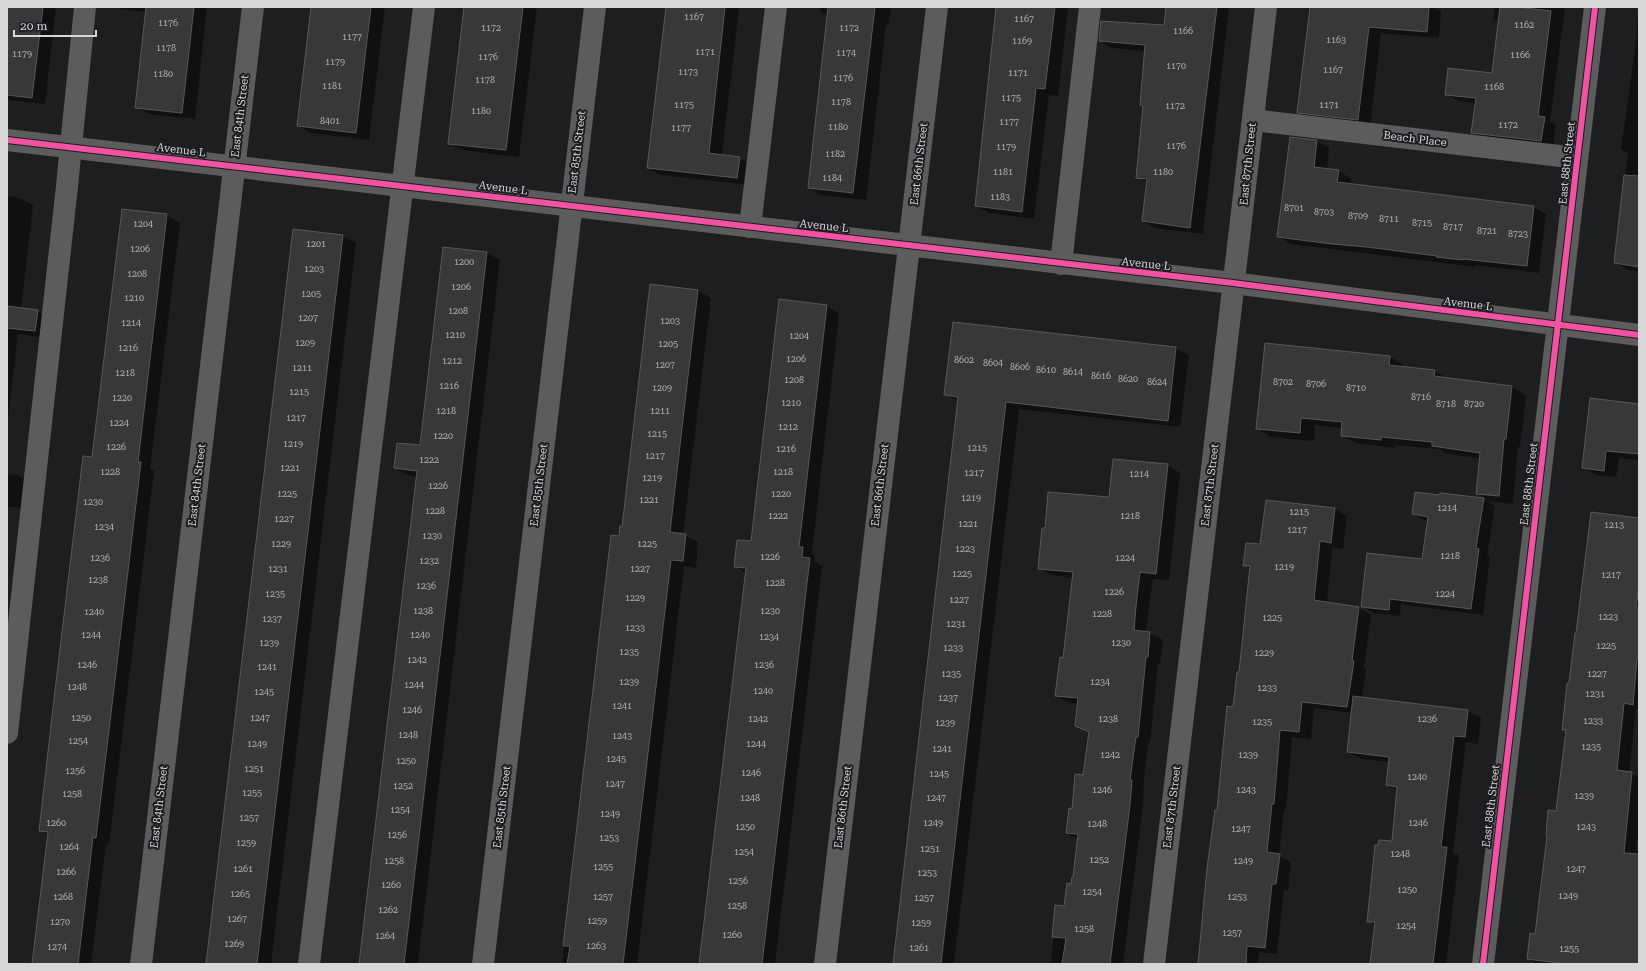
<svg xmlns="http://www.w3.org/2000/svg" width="1646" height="971" viewBox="0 0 1646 971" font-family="'Roboto Serif',serif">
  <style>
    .shadow { fill: #0007 }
    .building { fill: #38383a; stroke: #565758 }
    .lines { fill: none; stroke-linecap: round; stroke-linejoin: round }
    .minor { stroke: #5d5c5c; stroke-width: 22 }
    .cycleway-casing { stroke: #1c1d20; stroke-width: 8 }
    .cycleway { stroke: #f153a3; stroke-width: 6 }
    .labels { text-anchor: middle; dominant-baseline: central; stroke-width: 4; stroke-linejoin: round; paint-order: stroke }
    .number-label { font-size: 9px; fill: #afafb1 }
    .street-label { font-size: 11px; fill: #d7d7d9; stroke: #1c1d20 }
  </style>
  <rect width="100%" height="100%" fill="#1d1e1f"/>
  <g class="shadow">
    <polygon points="7,7 56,7 45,104 7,100"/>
    <polygon points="116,7 207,7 195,119 148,114 136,107 147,12 119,9"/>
    <polygon points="312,7 385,7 369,140 311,133 298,126"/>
    <polygon points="465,7 537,7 519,157 462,150 449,143"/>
    <polygon points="667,7 739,7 722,156 739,158 752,165 750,185 661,175 648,168"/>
    <polygon points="820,7 891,7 889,25 886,25 866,200 821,195 809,187 828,16 820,11"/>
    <polygon points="997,7 1068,7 1058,96 1049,95 1034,219 989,213 976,206"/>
    <polygon points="1167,7 1229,7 1203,234 1155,228 1143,221 1148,183 1137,177 1144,106 1141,105 1146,51 1112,48 1100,41 1165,26"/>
    <polygon points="1309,7 1432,7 1441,12 1439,38 1381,33 1370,126 1310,119 1298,112 1310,15 1308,14"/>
    <polygon points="1495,7 1565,7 1550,121 1556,125 1553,147 1484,139 1472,132 1476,103 1458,101 1446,94 1492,74 1499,22 1494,19"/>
    <polygon points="1639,7 1639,271 1628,270 1615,263 1628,153 1621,149 1635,51"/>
    <polygon points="1316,141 1329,148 1327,170 1339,171 1351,179 1350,185 1534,207 1546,214 1539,273 1475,265 1475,267 1291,244 1278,236"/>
    <polygon points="7,196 20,198 33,205 21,309 37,311 50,318 48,338 18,334 7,426"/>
    <polygon points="167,215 180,223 150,469 154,471 126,704 109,845 106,844 91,964 33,964 48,835 40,830 93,458"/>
    <polygon points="293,230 343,236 356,243 271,964 207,964"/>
    <polygon points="487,253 500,260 418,964 360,964 417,476 408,475 395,468 421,447"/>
    <polygon points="651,285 698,291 711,298 683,535 698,542 696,568 684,566 637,964 562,964 612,536 620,537 623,528"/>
    <polygon points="827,306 839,314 812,554 815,556 815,562 822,566 775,964 700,964 746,573 735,566 751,542"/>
    <polygon points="1176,348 1189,355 1180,427 1019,409 954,964 894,964 959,402 946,394"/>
    <polygon points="1390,357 1404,365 1404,367 1434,371 1449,379 1512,387 1526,396 1520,447 1518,447 1513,504 1487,501 1495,506 1487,555 1490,556 1483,615 1401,604 1400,616 1374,613 1362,606 1423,560 1428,521 1424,520 1413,514 1440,496 1440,494 1487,500 1477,494 1480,458 1447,454 1439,449 1395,445 1395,448 1356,443 1342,435 1343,428 1315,425 1314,441 1271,437 1257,428"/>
    <polygon points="1591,399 1639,404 1639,460 1619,458 1616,477 1596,475 1583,467"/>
    <polygon points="1114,460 1168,465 1180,473 1169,580 1153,579 1148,614 1146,632 1150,633 1163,640 1160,664 1158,664 1150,743 1148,743 1143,787 1144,788 1142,813 1123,964 1051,964 1056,907 1064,907 1074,878 1078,839 1067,833 1073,810 1084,776 1090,733 1076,725 1078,704 1069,703 1056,695 1064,659 1073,578 1051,575 1039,568 1110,498"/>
    <polygon points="7,474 17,475 30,483 27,509 7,506"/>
    <polygon points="1335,509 1347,516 1343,549 1332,548 1327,603 1359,608 1371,615 1364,668 1366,669 1362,698 1468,711 1481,718 1478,744 1466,742 1453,852 1459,856 1446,964 1371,964 1375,925 1368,921 1393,842 1398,791 1387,785 1389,762 1361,759 1348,752 1353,713 1314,708 1311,739 1292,737 1286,810 1284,810 1279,855 1291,862 1288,891 1284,890 1277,954 1259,952 1258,964 1198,964 1199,953 1200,953 1218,811 1239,673 1250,569 1244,565 1261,545"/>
    <polygon points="1639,519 1639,710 1636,709 1629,773 1639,777 1639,823 1636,850 1639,850 1639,964 1534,964 1534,962 1528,959 1535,935 1557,812 1567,732 1563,729 1570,684"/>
  </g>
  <g class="building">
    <polygon points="7,7 43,7 32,98 7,95"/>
    <polygon points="146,7 194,7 182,113 135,108"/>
    <polygon points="311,7 371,7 356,133 297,126"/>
    <polygon points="464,7 523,7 506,150 448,144"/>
    <polygon points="666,7 725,7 709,153 740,157 737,178 647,168"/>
    <polygon points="828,7 875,7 853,193 808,188"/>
    <polygon points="996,7 1055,7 1045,89 1036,88 1022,212 975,206"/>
    <polygon points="1166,7 1217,7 1190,228 1142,221 1147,179 1136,178 1143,106 1140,105 1145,45 1099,41 1101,21 1164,25"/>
    <polygon points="1310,7 1429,7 1427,32 1369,27 1358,120 1297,113"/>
    <polygon points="1500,7 1517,7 1551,11 1538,116 1545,117 1541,141 1471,133 1476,98 1445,95 1448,68 1492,73"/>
    <polygon points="1290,137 1317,140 1314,167 1339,170 1337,182 1534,206 1527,266 1463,259 1463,260 1436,257 1437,256 1367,247 1332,244 1277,237"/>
    <polygon points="1624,175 1639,176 1639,267 1614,263"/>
    <polygon points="122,209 167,214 138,462 141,462 113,697 96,838 93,837 78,964 32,964 48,832 39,831 54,699 83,456 92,457"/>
    <polygon points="293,229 343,235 257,964 206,964"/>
    <polygon points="443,247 487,252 414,880 404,964 359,964 417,471 394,468 397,443 420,445"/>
    <polygon points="650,284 698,290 670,532 686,534 683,561 671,560 623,964 567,964 570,946 563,946 611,535 619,536 620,526 622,527"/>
    <polygon points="779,299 827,305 799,547 803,547 802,557 810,558 762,964 699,964 746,568 734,567 737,540 751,541"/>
    <polygon points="7,306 38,310 35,331 7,328"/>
    <polygon points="953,322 1176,347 1168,421 1006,402 941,964 893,964 958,397 944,395"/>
    <polygon points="1265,343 1390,356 1389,365 1435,370 1434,376 1512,386 1506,439 1504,439 1499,496 1476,494 1480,453 1432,446 1432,442 1381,437 1381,440 1341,436 1342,422 1301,418 1300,433 1256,429"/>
    <polygon points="1590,398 1639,404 1639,454 1606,451 1604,471 1582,468"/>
    <polygon points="1113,459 1168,464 1156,574 1140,572 1136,606 1134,630 1150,632 1148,657 1146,657 1138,737 1136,737 1130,780 1132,780 1130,805 1110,964 1062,964 1066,938 1052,937 1055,905 1064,906 1067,883 1071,884 1072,877 1073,877 1078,834 1066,833 1069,808 1072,809 1075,774 1083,775 1089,732 1075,726 1078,698 1055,696 1060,657 1063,658 1073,572 1038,569 1042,528 1045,528 1048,492 1109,497"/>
    <polygon points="1415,492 1439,495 1440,493 1484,498 1476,548 1479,549 1471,609 1390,599 1389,610 1361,607 1367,553 1422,559 1428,517 1412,514"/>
    <polygon points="1266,500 1335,508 1331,543 1320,541 1314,600 1359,607 1352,661 1354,661 1347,707 1302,702 1299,732 1280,730 1274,804 1272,804 1267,852 1280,854 1276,884 1272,884 1265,948 1247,946 1246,964 1198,964 1207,868 1215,810 1217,810 1227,706 1233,707 1237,672 1239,672 1250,566 1243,566 1246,543 1260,544"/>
    <polygon points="1591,512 1639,518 1639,583 1636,608 1639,608 1639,659 1637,659 1633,705 1624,703 1617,770 1632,772 1624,853 1639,854 1639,964 1566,964 1527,959 1530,933 1535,934 1547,836 1546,836 1548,810 1556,811 1566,730 1562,730 1567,683 1569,683 1575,633 1576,633"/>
    <polygon points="1353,696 1468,710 1465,737 1454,736 1441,847 1447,847 1433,964 1370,964 1375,922 1367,922 1375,845 1378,845 1379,840 1392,841 1397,787 1386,785 1389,757 1347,752"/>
  </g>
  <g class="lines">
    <g class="minor">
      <polyline points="1253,120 1577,158"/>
      <polyline points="7,140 1233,283 1639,335"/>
      <polyline points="750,227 776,7"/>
      <polyline points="1061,264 1090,7"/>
      <polyline points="7,733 67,186 85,7"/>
      <polyline points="141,964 253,7"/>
      <polyline points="309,964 424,7"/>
      <polyline points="483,964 595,7"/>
      <polyline points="825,964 937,7"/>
      <polyline points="1154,964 1266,7"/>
      <polyline points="1483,964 1595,7"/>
    </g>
    <g class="cycleway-casing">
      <g id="cycleway">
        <polyline points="7,140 1233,283 1639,335"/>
        <polyline points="1483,964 1595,7"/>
      </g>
    </g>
    <use href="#cycleway" class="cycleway"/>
  </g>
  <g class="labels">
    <g class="number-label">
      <text x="694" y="17">1167</text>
      <text x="1024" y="19">1167</text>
      <text x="168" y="23">1176</text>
      <text x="1524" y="25">1162</text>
      <text x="491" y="28">1172</text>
      <text x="849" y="28">1172</text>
      <text x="1183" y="31">1166</text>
      <text x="352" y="37">1177</text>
      <text x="1336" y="40">1163</text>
      <text x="1022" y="41">1169</text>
      <text x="166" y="48">1178</text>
      <text x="705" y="52">1171</text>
      <text x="846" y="53">1174</text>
      <text x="22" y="54">1179</text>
      <text x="1520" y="55">1166</text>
      <text x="488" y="57">1176</text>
      <text x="335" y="62">1179</text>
      <text x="1176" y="66">1170</text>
      <text x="1333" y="70">1167</text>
      <text x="688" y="72">1173</text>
      <text x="1018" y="73">1171</text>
      <text x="163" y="74">1180</text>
      <text x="843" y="78">1176</text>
      <text x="485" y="80">1178</text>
      <text x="332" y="86">1181</text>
      <text x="1494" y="87">1168</text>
      <text x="1011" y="98">1175</text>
      <text x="841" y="102">1178</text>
      <text x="684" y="105">1175</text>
      <text x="1329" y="105">1171</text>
      <text x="1175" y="106">1172</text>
      <text x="481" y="111">1180</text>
      <text x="330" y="121">8401</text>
      <text x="1009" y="122">1177</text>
      <text x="1508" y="125">1172</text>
      <text x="838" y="127">1180</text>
      <text x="681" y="128">1177</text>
      <text x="1176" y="146">1176</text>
      <text x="1006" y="147">1179</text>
      <text x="835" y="154">1182</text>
      <text x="1003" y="172">1181</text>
      <text x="1163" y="172">1180</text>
      <text x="832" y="178">1184</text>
      <text x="1000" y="197">1183</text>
      <text x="1294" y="208">8701</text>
      <text x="1324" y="212">8703</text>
      <text x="1358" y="216">8709</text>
      <text x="1389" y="219">8711</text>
      <text x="1422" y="223">8715</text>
      <text x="143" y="224">1204</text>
      <text x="1453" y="227">8717</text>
      <text x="1487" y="231">8721</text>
      <text x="1518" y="234">8723</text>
      <text x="316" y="244">1201</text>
      <text x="140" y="249">1206</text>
      <text x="464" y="262">1200</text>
      <text x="314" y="269">1203</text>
      <text x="137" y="274">1208</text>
      <text x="461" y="287">1206</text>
      <text x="311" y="294">1205</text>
      <text x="134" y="298">1210</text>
      <text x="458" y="311">1208</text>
      <text x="308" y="318">1207</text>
      <text x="670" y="321">1203</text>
      <text x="131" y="323">1214</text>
      <text x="455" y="335">1210</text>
      <text x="799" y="336">1204</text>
      <text x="305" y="343">1209</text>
      <text x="668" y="344">1205</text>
      <text x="128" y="348">1216</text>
      <text x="796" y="359">1206</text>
      <text x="964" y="360">8602</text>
      <text x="452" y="361">1212</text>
      <text x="993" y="363">8604</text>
      <text x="665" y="365">1207</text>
      <text x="1020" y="367">8606</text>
      <text x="302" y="368">1211</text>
      <text x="1046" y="370">8610</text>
      <text x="1073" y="372">8614</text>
      <text x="125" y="373">1218</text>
      <text x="1101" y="376">8616</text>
      <text x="1128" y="379">8620</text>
      <text x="794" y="380">1208</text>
      <text x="1157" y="382">8624</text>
      <text x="1283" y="382">8702</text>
      <text x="1316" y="384">8706</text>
      <text x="449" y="386">1216</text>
      <text x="662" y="388">1209</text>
      <text x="1356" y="388">8710</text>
      <text x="299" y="392">1215</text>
      <text x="1421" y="397">8716</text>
      <text x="122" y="398">1220</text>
      <text x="791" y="403">1210</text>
      <text x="1446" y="404">8718</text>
      <text x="1474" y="404">8720</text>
      <text x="446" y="411">1218</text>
      <text x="660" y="411">1211</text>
      <text x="296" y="418">1217</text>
      <text x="119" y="423">1224</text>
      <text x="788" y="427">1212</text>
      <text x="657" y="434">1215</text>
      <text x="443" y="436">1220</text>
      <text x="293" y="444">1219</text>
      <text x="116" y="447">1226</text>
      <text x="977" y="448">1215</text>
      <text x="786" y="449">1216</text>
      <text x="655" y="456">1217</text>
      <text x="429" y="460">1222</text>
      <text x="290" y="468">1221</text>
      <text x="110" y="472">1228</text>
      <text x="783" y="472">1218</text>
      <text x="974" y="473">1217</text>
      <text x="1139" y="474">1214</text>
      <text x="652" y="478">1219</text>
      <text x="438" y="486">1226</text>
      <text x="287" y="494">1225</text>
      <text x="781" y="494">1220</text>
      <text x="971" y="498">1219</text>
      <text x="649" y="500">1221</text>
      <text x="93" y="502">1230</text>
      <text x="1447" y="508">1214</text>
      <text x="435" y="511">1228</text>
      <text x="1299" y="512">1215</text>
      <text x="778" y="516">1222</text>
      <text x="1130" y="516">1218</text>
      <text x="284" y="519">1227</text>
      <text x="968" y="524">1221</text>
      <text x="1614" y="525">1213</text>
      <text x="104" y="527">1234</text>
      <text x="1297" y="530">1217</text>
      <text x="432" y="536">1230</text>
      <text x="281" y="544">1229</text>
      <text x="647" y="544">1225</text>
      <text x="965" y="549">1223</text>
      <text x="1450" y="556">1218</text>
      <text x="770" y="557">1226</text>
      <text x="100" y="558">1236</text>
      <text x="1125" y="558">1224</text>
      <text x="429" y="561">1232</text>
      <text x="1284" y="567">1219</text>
      <text x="278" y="569">1231</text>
      <text x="640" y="569">1227</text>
      <text x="962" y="574">1225</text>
      <text x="1611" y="575">1217</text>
      <text x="98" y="580">1238</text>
      <text x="775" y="583">1228</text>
      <text x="426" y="586">1236</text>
      <text x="1114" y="592">1226</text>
      <text x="275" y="594">1235</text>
      <text x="1445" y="594">1224</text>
      <text x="635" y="598">1229</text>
      <text x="959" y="600">1227</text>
      <text x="423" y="611">1238</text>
      <text x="770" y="611">1230</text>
      <text x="94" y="612">1240</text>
      <text x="1102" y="614">1228</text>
      <text x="1608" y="617">1223</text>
      <text x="1272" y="618">1225</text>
      <text x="272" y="619">1237</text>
      <text x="956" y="624">1231</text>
      <text x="635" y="628">1233</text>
      <text x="91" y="635">1244</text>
      <text x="420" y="635">1240</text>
      <text x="769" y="637">1234</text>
      <text x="269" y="643">1239</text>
      <text x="1121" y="643">1230</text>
      <text x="1606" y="646">1225</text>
      <text x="953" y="648">1233</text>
      <text x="629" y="652">1235</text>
      <text x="1264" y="653">1229</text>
      <text x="417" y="660">1242</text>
      <text x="87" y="665">1246</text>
      <text x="764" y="665">1236</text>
      <text x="267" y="667">1241</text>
      <text x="951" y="674">1235</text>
      <text x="1597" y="674">1227</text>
      <text x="629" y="682">1239</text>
      <text x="1100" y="682">1234</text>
      <text x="414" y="685">1244</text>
      <text x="77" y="687">1248</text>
      <text x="1267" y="688">1233</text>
      <text x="763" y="691">1240</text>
      <text x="264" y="692">1245</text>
      <text x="1595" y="694">1231</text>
      <text x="948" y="698">1237</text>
      <text x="622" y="706">1241</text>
      <text x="412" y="710">1246</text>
      <text x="81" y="718">1250</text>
      <text x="260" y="718">1247</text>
      <text x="758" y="719">1242</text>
      <text x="1108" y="719">1238</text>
      <text x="1427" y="719">1236</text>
      <text x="1593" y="721">1233</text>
      <text x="1262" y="722">1235</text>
      <text x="945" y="723">1239</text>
      <text x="408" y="735">1248</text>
      <text x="622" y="736">1243</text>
      <text x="78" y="741">1254</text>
      <text x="257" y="744">1249</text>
      <text x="756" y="744">1244</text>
      <text x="1591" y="747">1235</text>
      <text x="942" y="749">1241</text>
      <text x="1110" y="755">1242</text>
      <text x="1248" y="755">1239</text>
      <text x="616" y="759">1245</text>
      <text x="406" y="761">1250</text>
      <text x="254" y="769">1251</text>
      <text x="75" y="771">1256</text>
      <text x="751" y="773">1246</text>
      <text x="939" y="774">1245</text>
      <text x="1417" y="777">1240</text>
      <text x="615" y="784">1247</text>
      <text x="403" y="786">1252</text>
      <text x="1102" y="790">1246</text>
      <text x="1246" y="790">1243</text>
      <text x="252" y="793">1255</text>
      <text x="72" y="794">1258</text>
      <text x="1584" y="796">1239</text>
      <text x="750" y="798">1248</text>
      <text x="936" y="798">1247</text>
      <text x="400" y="810">1254</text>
      <text x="610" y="814">1249</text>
      <text x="249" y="818">1257</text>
      <text x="56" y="823">1260</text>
      <text x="933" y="823">1249</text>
      <text x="1418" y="823">1246</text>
      <text x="1097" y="824">1248</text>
      <text x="745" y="827">1250</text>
      <text x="1586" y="827">1243</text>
      <text x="1241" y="829">1247</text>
      <text x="397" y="835">1256</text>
      <text x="609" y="838">1253</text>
      <text x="246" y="843">1259</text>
      <text x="69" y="847">1264</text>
      <text x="930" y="849">1251</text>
      <text x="744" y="852">1254</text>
      <text x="1400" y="854">1248</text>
      <text x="1099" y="860">1252</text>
      <text x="394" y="861">1258</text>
      <text x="1243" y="861">1249</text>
      <text x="603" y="867">1255</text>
      <text x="243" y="869">1261</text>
      <text x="1576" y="869">1247</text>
      <text x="66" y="872">1266</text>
      <text x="927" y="873">1253</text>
      <text x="738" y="881">1256</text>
      <text x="391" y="885">1260</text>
      <text x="1407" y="890">1250</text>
      <text x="1092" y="892">1254</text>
      <text x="240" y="894">1265</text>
      <text x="1568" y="896">1249</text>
      <text x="63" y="897">1268</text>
      <text x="603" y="897">1257</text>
      <text x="1237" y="897">1253</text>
      <text x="924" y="898">1257</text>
      <text x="737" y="906">1258</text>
      <text x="388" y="910">1262</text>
      <text x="237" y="919">1267</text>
      <text x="597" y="921">1259</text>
      <text x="60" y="922">1270</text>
      <text x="921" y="923">1259</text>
      <text x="1406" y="926">1254</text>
      <text x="1084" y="929">1258</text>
      <text x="1232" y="933">1257</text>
      <text x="732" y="935">1260</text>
      <text x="385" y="936">1264</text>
      <text x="234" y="944">1269</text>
      <text x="596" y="946">1263</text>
      <text x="57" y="947">1274</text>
      <text x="919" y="948">1261</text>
      <text x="1569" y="949">1255</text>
    </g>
    <g class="street-label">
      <text transform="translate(240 116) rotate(-83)">East 84th Street</text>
      <text transform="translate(1415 139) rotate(7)">Beach Place</text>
      <text transform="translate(181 150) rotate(7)">Avenue L</text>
      <text transform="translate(577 152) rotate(-83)">East 85th Street</text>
      <text transform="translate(1567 163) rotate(-84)">East 88th Street</text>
      <text transform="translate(919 164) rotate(-83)">East 86th Street</text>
      <text transform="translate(1248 164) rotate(-84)">East 87th Street</text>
      <text transform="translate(503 188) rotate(7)">Avenue L</text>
      <text transform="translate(824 226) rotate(6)">Avenue L</text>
      <text transform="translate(1146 264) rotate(6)">Avenue L</text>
      <text transform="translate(1468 304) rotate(7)">Avenue L</text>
      <text transform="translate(1529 484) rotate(-83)">East 88th Street</text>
      <text transform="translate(197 485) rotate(-83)">East 84th Street</text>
      <text transform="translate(539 485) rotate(-83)">East 85th Street</text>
      <text transform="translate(880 485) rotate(-83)">East 86th Street</text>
      <text transform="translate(1210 485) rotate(-83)">East 87th Street</text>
      <text transform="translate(1491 806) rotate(-83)">East 88th Street</text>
      <text transform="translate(159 807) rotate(-83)">East 84th Street</text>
      <text transform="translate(502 807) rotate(-83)">East 85th Street</text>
      <text transform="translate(843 807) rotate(-83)">East 86th Street</text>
      <text transform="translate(1172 807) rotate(-83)">East 87th Street</text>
    </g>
  </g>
  <rect width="1646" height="971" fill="none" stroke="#d7d7d9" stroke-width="16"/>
  <path d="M14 30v6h82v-6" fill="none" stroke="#d7d7d9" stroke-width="2"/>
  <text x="20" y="30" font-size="12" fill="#d7d7d9" stroke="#1c1d20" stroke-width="3" paint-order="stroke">20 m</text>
</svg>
